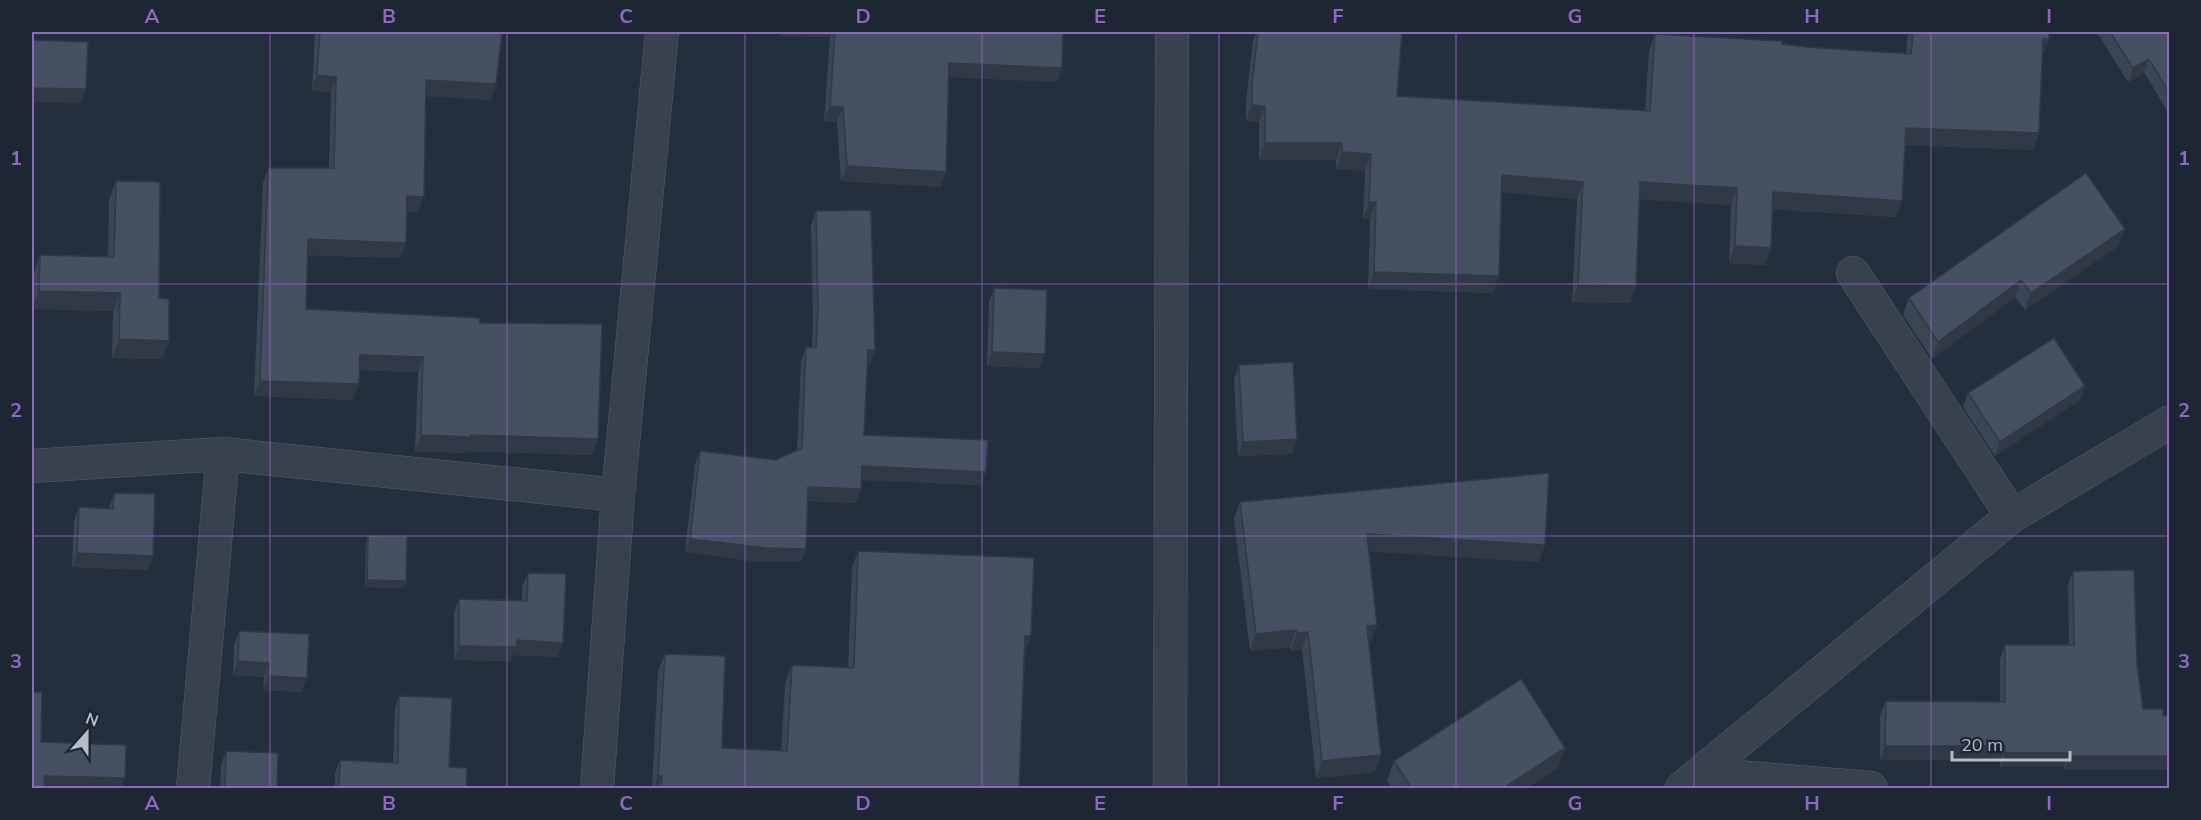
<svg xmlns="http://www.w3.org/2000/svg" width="2201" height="820" viewBox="0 0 2201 820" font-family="Mulish,sans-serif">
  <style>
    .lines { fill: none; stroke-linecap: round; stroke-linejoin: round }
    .minor-casing { stroke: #565f6c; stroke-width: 34 }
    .minor { stroke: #38414e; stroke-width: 33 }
    .wall { fill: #3b4654 }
    .shaded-wall { fill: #303945 }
    .building { fill: #455162; stroke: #303945; stroke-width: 1.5 }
    .grid { fill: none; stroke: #9266c3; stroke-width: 1.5; stroke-opacity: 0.55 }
    .neatline { fill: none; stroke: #9266c3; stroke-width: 2 }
    .grid-label { font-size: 20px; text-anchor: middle; font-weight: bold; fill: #9266c3 }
  </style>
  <rect width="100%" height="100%" fill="#242f3e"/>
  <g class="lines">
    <g class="minor-casing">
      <g id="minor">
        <polyline points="1853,273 2012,516"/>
        <polyline points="32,466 223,454 618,495"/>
        <polyline points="1701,774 1871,788"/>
        <polyline points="193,788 223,454"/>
        <polyline points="597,788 618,495 662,32"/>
        <polyline points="1170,788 1172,32"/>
        <polyline points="1682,788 2012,516 2170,422"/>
      </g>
    </g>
    <use href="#minor" class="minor"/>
  </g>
  <g class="wall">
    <polygon points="315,32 502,32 496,84 491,100 426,96 418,212 407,212 406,243 400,258 308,255 306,309 480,323 598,439 592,455 466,451 466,453 415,451 418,372 359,370 353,400 254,396 263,183 268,168 329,168 331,92 312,91"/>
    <polygon points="781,32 1063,32 1057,82 949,77 941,187 841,181 837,122 824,121 830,37 781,36"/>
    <polygon points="1257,32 1402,32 1397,96 1645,111 1649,51 1655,34 1806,47 1906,53 1908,32 2049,32 2049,39 2042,56 2039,133 2033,150 1905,145 1896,217 1772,209 1771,248 1765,265 1729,263 1731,205 1639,199 1636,286 1630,303 1572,302 1577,199 1501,192 1493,293 1368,289 1370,219 1363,219 1365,171 1336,169 1336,160 1259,160 1259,122 1246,121 1246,101 1253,41"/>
    <polygon points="2099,32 2169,32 2169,114 2144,72 2128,82 2098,34"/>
    <polygon points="116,181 159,298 169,341 162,359 112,358 113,311 32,309 34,273 40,255 108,257 109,200"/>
    <polygon points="816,211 875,350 870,364 867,364 864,435 986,472 981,485 862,480 856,503 808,501 801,562 760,562 685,552 695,464 700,451 776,460 797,450 801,361 806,347 812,348 813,321 811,225"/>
    <polygon points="2118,246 2025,310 2015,297 1932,359 1903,315 1909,298"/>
    <polygon points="994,288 1040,368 987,366 989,302"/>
    <polygon points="1239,365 1297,439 1292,454 1238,456 1234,379"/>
    <polygon points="2085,386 2080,400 1995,456 1963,407 1968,393"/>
    <polygon points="114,493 153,556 148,570 72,567 74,521 79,507 109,508"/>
    <polygon points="1240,502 1539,562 1369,551 1371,642 1369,642 1375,772 1316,778 1302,649 1291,651 1290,647 1250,651 1234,519"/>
    <polygon points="368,535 406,581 404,588 365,587 366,543"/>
    <polygon points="858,551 1025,654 1019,789 652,789 658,671 665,654 722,748 781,751 785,683 792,665 848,668 852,568"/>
    <polygon points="2073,571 2137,664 2143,709 2163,715 2169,716 2169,770 2064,770 2064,767 2000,767 2000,760 1880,760 1880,715 1886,701 2000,702 2000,659 2005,645 2069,645 2068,585"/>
    <polygon points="528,573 558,657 514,655 511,661 454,660 454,613 459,599 522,600 522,587"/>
    <polygon points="239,631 302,692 263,690 264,677 233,675 234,646"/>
    <polygon points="399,696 449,767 466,789 335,789 335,773 340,760 393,763 395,709"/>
    <polygon points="1565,748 1558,768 1526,789 1392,789 1387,780 1394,761"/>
    <polygon points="226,751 277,789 220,789 221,765"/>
  </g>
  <g class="shaded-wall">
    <polygon points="783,32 832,32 830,37 781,36"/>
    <polygon points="2043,39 2049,39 2043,56 2037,55"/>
    <polygon points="2149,59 2144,72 2128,82 2133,68"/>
    <polygon points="949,63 1062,68 1057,82 944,77"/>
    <polygon points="317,75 336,77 331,92 312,91"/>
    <polygon points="426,80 496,84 491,100 421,96"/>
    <polygon points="32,88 86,89 81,103 32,102"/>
    <polygon points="1252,105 1265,106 1259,122 1246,121"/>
    <polygon points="830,106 843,107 837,122 824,121"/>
    <polygon points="1906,128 2039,133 2033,150 1900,145"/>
    <polygon points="1265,143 1342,143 1336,160 1259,160"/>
    <polygon points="1342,152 1371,154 1365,171 1336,169"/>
    <polygon points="847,166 946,172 941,187 841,181"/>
    <polygon points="1502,175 1583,182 1577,199 1496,192"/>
    <polygon points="1640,182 1737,188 1731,205 1634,199"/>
    <polygon points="1773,192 1902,201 1896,217 1767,209"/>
    <polygon points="407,196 424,197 418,212 402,212"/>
    <polygon points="1369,202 1376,202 1370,219 1363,219"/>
    <polygon points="2125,229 2118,246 2025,310 2031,293"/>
    <polygon points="308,239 406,243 400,258 303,255"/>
    <polygon points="1735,246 1771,248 1765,265 1729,263"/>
    <polygon points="1374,272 1499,276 1493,293 1368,289"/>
    <polygon points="2021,280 2015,297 1932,359 1938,342"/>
    <polygon points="1578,285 1636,286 1630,303 1572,302"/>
    <polygon points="39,291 120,293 113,311 32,309"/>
    <polygon points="119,339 169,341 162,359 112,358"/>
    <polygon points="868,350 875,350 870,364 863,364"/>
    <polygon points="992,352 1045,354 1040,368 987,366"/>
    <polygon points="360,355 423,357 418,372 354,370"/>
    <polygon points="260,381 359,384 353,400 254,396"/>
    <polygon points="2085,386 2080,400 1995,456 2000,442"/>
    <polygon points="421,435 471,435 598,439 592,455 466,451 466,453 415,451"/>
    <polygon points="1297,439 1292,454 1238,456 1243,442"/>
    <polygon points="862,466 986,472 981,485 857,480"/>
    <polygon points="808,487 861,489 856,503 804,500"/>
    <polygon points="1367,534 1545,545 1539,562 1361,551"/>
    <polygon points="690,539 806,549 801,562 760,562 685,552"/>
    <polygon points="77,553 153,556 148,570 72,567"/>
    <polygon points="367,580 406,581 404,588 365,587"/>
    <polygon points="1377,625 1371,642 1361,643 1367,626"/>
    <polygon points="1296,630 1290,647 1250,651 1256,634"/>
    <polygon points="1308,632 1302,649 1291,651 1297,633"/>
    <polygon points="1025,636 1031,636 1025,654"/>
    <polygon points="517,640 563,643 558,657 514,655 511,661 454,660 459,646"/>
    <polygon points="238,661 269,663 264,677 233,675"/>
    <polygon points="268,676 307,678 302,692 263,690"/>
    <polygon points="1885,746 2005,746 2000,760 1880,760"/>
    <polygon points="1565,748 1558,768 1526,789 1502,789"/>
    <polygon points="2005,753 2069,753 2064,767 2000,767"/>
    <polygon points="1381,755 1375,772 1316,778 1322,761"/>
    <polygon points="2069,756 2169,756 2169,770 2064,770"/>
    <polygon points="44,776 125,778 121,789 40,789"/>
    <polygon points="658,776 662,776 657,789 654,789"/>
  </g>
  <g class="building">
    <polygon points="320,32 502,32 496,84 426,80 424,197 407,196 406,243 308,239 306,309 480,318 480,323 602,324 598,439 471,435 471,437 421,435 423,357 360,355 359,384 260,381 268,168 334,168 336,77 317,75"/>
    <polygon points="835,32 1063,32 1062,68 949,63 946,172 847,166 843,107 830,106"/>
    <polygon points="1258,32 1402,32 1397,96 1650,111 1655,34 1782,41 1782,44 1806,47 1911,54 1913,32 2049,32 2049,39 2043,39 2039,133 1906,128 1902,201 1773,192 1771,248 1735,246 1737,188 1640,182 1636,286 1578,285 1583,182 1502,175 1499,276 1374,272 1376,202 1369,202 1371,154 1342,152 1342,143 1265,143 1265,106 1252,105 1252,84"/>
    <polygon points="2110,32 2169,32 2169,93 2149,59 2133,68"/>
    <polygon points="32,40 88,42 86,89 32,88"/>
    <polygon points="2086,173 2125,229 2031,293 2021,280 1938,342 1909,298"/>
    <polygon points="116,181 160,182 159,298 169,299 169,341 119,339 120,293 39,291 40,255 114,257"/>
    <polygon points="871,210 875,350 868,350 864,435 988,440 986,472 862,466 861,489 808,487 806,549 765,548 690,539 700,451 776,460 802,448 806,347 816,348 818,307 816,211"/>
    <polygon points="994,288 1047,290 1045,354 992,352"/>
    <polygon points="2054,338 2085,386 2000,442 1968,393"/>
    <polygon points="1293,362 1297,439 1243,442 1239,365"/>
    <polygon points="1549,473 1545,545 1367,534 1377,625 1367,626 1381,755 1322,761 1308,632 1297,633 1296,630 1256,634 1240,502"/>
    <polygon points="114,493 155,494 153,556 77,553 79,507 113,509"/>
    <polygon points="368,535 407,536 406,581 367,580"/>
    <polygon points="858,551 1034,558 1031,636 1025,636 1019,789 661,789 662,776 658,776 665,654 725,656 722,748 787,751 792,665 854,668"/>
    <polygon points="2134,570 2137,664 2143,709 2163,709 2163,715 2169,716 2169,756 2069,756 2069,753 2005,753 2005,746 1885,746 1886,701 2005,702 2005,645 2074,645 2073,571"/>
    <polygon points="528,573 566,574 563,643 517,640 517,647 459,646 459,599 527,601"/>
    <polygon points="239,631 309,634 307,678 268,676 269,663 238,661"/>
    <polygon points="1521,679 1565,748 1502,789 1412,789 1394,761"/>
    <polygon points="32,692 42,692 41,742 126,745 125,778 44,776 45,789 32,789"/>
    <polygon points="399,696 452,698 449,767 467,768 466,789 339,789 340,760 398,763"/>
    <polygon points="226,751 278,753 277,789 225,789"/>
  </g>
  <path class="grid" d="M270,32v756M507,32v756M745,32v756M982,32v756M1219,32v756M1456,32v756M1694,32v756M1931,32v756M32,284h2138M32,536h2138"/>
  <rect width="2201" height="820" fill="none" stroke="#1d2633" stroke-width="66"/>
  <g transform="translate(87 733) rotate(21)" stroke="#1d2633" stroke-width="4.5" paint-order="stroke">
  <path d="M0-4.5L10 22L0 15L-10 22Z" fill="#b4bcc9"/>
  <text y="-9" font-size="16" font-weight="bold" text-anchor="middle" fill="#b4bcc9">N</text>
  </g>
  <path d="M1952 751v9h118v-9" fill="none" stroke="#b4bcc9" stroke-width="3"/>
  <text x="1961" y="751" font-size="18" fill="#b4bcc9" stroke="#1d2633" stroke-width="4.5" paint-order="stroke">20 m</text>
  <rect x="33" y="33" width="2135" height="754" class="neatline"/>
  <g class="grid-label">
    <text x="152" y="23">A</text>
    <text x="389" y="23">B</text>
    <text x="626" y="23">C</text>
    <text x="863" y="23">D</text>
    <text x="1100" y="23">E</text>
    <text x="1338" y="23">F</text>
    <text x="1575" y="23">G</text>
    <text x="1812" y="23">H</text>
    <text x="2049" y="23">I</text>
    <text x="16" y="165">1</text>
    <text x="2184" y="165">1</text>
    <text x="16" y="417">2</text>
    <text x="2184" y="417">2</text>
    <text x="16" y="668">3</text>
    <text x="2184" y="668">3</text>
    <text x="152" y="810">A</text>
    <text x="389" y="810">B</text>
    <text x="626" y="810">C</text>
    <text x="863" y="810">D</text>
    <text x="1100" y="810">E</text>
    <text x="1338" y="810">F</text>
    <text x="1575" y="810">G</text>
    <text x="1812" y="810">H</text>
    <text x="2049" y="810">I</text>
  </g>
</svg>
